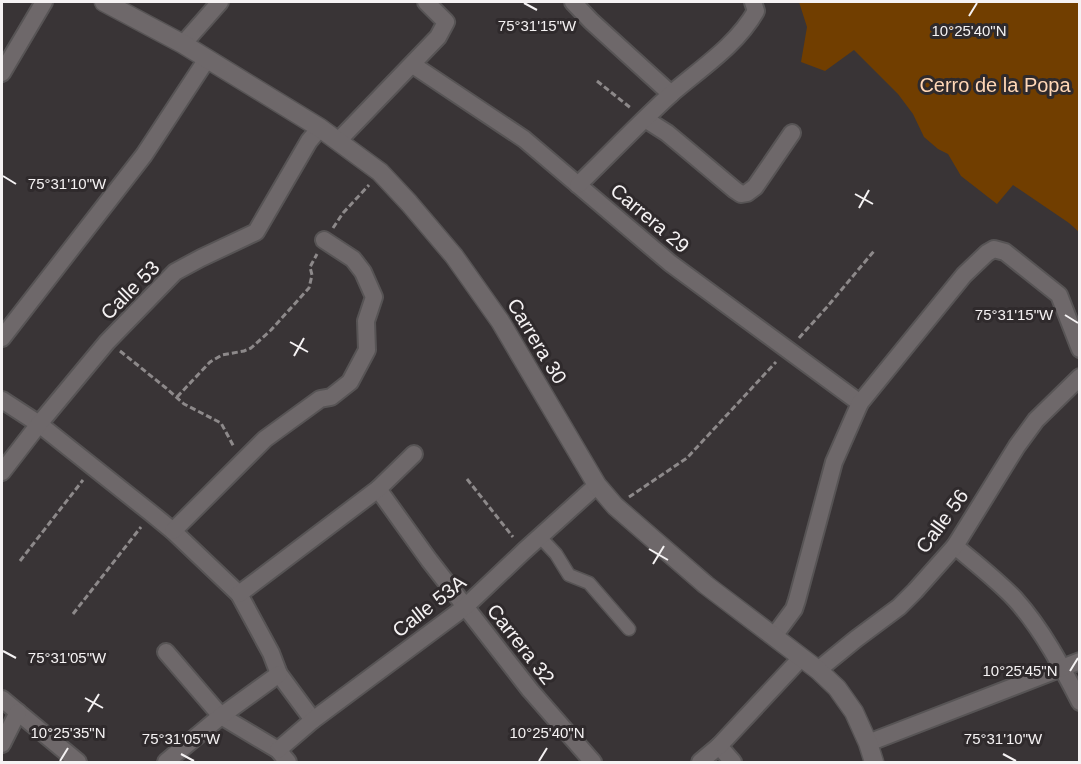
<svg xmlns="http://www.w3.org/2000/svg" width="1081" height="764" viewBox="0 0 1081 764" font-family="Helvetica,sans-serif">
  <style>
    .green { fill: #713e00 }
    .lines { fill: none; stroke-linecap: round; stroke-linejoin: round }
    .pedestrian-casing { stroke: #575455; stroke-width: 15 }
    .minor-casing { stroke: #575455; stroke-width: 20 }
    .tertiary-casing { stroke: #575455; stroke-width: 21 }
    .path { stroke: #8d898a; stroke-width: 3; stroke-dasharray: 6 3; stroke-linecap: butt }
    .pedestrian { stroke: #6e686a; stroke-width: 12 }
    .minor { stroke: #6e686a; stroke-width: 16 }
    .tertiary { stroke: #6e686a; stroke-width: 18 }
    .ticks { fill: none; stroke: #f5f2f3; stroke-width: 2 }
    .labels { text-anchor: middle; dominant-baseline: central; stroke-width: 6; stroke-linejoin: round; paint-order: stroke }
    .park-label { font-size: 20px; fill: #ffd7b7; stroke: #2f2a2c }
    .street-label { font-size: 20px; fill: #f5f2f3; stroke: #2f2a2c }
    .ticks-label { font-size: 15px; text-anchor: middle; fill: #f5f2f3; stroke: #2f2a2c; stroke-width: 6; stroke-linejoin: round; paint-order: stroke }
  </style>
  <rect width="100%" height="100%" fill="#393436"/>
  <polygon class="green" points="799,2 1079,2 1079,232 1069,223 1013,185 997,204 961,176 948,154 938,149 924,137 913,114 898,94 854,50 825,71 801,62 807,27"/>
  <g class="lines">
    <g class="pedestrian-casing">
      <polyline id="pedestrian" points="540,537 556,554 569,575 589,583 629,629"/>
    </g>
    <g class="minor-casing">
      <g id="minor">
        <polyline points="573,2 591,21 671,94"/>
        <polyline points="183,44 220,2"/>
        <polyline points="413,65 524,139 670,263 860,403"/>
        <polyline points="2,73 44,2"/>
        <polyline points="645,119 667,133 685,148 735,190 741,194 747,193 755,187 792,133"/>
        <polyline points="338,141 438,37 446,22 426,2"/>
        <path d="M578,185c31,-30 61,-62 93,-91 30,-26 65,-48 85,-83l-3,-9"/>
        <polyline points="2,338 144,155 207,59"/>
        <polyline points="2,400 39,424 151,513 173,531 239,594 271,653 279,674 313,720"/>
        <polyline points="2,472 39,424 107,342 175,272 201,258 256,232 309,141 320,128"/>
        <polyline points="378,489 429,560 530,690 593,762"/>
        <polyline points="173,531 265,439 320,399 331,397 350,382 367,350 366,321 374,297 363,272 353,259 324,240"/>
        <path d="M955,546c20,17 42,34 60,53 27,30 47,68 65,103"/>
        <polyline points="239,594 378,489 414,454"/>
        <polyline points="774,636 794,609 797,600 834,462 860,403 964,275 987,253 994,249 1005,252 1059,295 1080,349"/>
        <polyline points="166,652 221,716 278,750 288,762"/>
        <polyline points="818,670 856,639 899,607 915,591 955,546 1017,446 1036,420 1080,377"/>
        <polyline points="2,699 78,762"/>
        <polyline points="868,743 1080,661"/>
        <polyline points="2,744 18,712"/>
        <polyline points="719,746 733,762"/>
        <polyline points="278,750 313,720 465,607 524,551 597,485"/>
        <polyline points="166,762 221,716 279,674"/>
        <polyline points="700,762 719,746 801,658"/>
      </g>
    </g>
    <g class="tertiary-casing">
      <polyline id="tertiary" points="104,2 183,44 320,128 380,172 409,203 454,256 500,321 597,485 615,506 706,585 818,670 837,688 854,712 868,743 874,762"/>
    </g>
    <g class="path">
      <polyline points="597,81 632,109"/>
      <polyline points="333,228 343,213 369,185"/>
      <polyline points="799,338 827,307 874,251"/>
      <polyline points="120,351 166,388 184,404 221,423 234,447"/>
      <polyline points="177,397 210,362 222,355 244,351 251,348 271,330 309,288 312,275 310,267 317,254"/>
      <polyline points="467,479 513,537"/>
      <polyline points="629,497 687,458 776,362"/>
      <polyline points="20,561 83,480"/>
      <polyline points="73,614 141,527"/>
    </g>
    <use href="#pedestrian" class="pedestrian"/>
    <use href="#minor" class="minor"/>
    <use href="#tertiary" class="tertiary"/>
  </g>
  <path class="ticks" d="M524,3l13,7M969,16l8,-13M3,176l13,8M855,194l18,10M859,208l10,-18M1065,315l13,8M290,342l18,10M294,356l10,-18M649,549l19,11M653,564l11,-18M3,651l13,7M1070,671l8,-13M85,698l18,10M88,712l11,-18M181,754l13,7M1003,754l13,7M60,761l8,-13M539,761l8,-13"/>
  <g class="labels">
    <g class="park-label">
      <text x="995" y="85">Cerro de la Popa</text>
    </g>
    <g class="street-label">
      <text transform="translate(650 218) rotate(40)">Carrera 29</text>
      <text transform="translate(130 290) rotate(-45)">Calle 53</text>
      <text transform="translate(537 341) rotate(59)">Carrera 30</text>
      <text transform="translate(942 521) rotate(-54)">Calle 56</text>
      <text transform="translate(429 606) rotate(-38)">Calle 53A</text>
      <text transform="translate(521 644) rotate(52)">Carrera 32</text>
    </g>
  </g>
  <g class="ticks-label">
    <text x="537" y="31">75°31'15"W</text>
    <text x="969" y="36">10°25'40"N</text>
    <text x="67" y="189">75°31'10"W</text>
    <text x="1014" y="320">75°31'15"W</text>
    <text x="67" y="663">75°31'05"W</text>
    <text x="1020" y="676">10°25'45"N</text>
    <text x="68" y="738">10°25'35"N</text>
    <text x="547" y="738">10°25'40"N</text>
    <text x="181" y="744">75°31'05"W</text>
    <text x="1003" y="744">75°31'10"W</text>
  </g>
  <rect width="1081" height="764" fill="none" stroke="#f5f2f3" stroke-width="6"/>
</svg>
